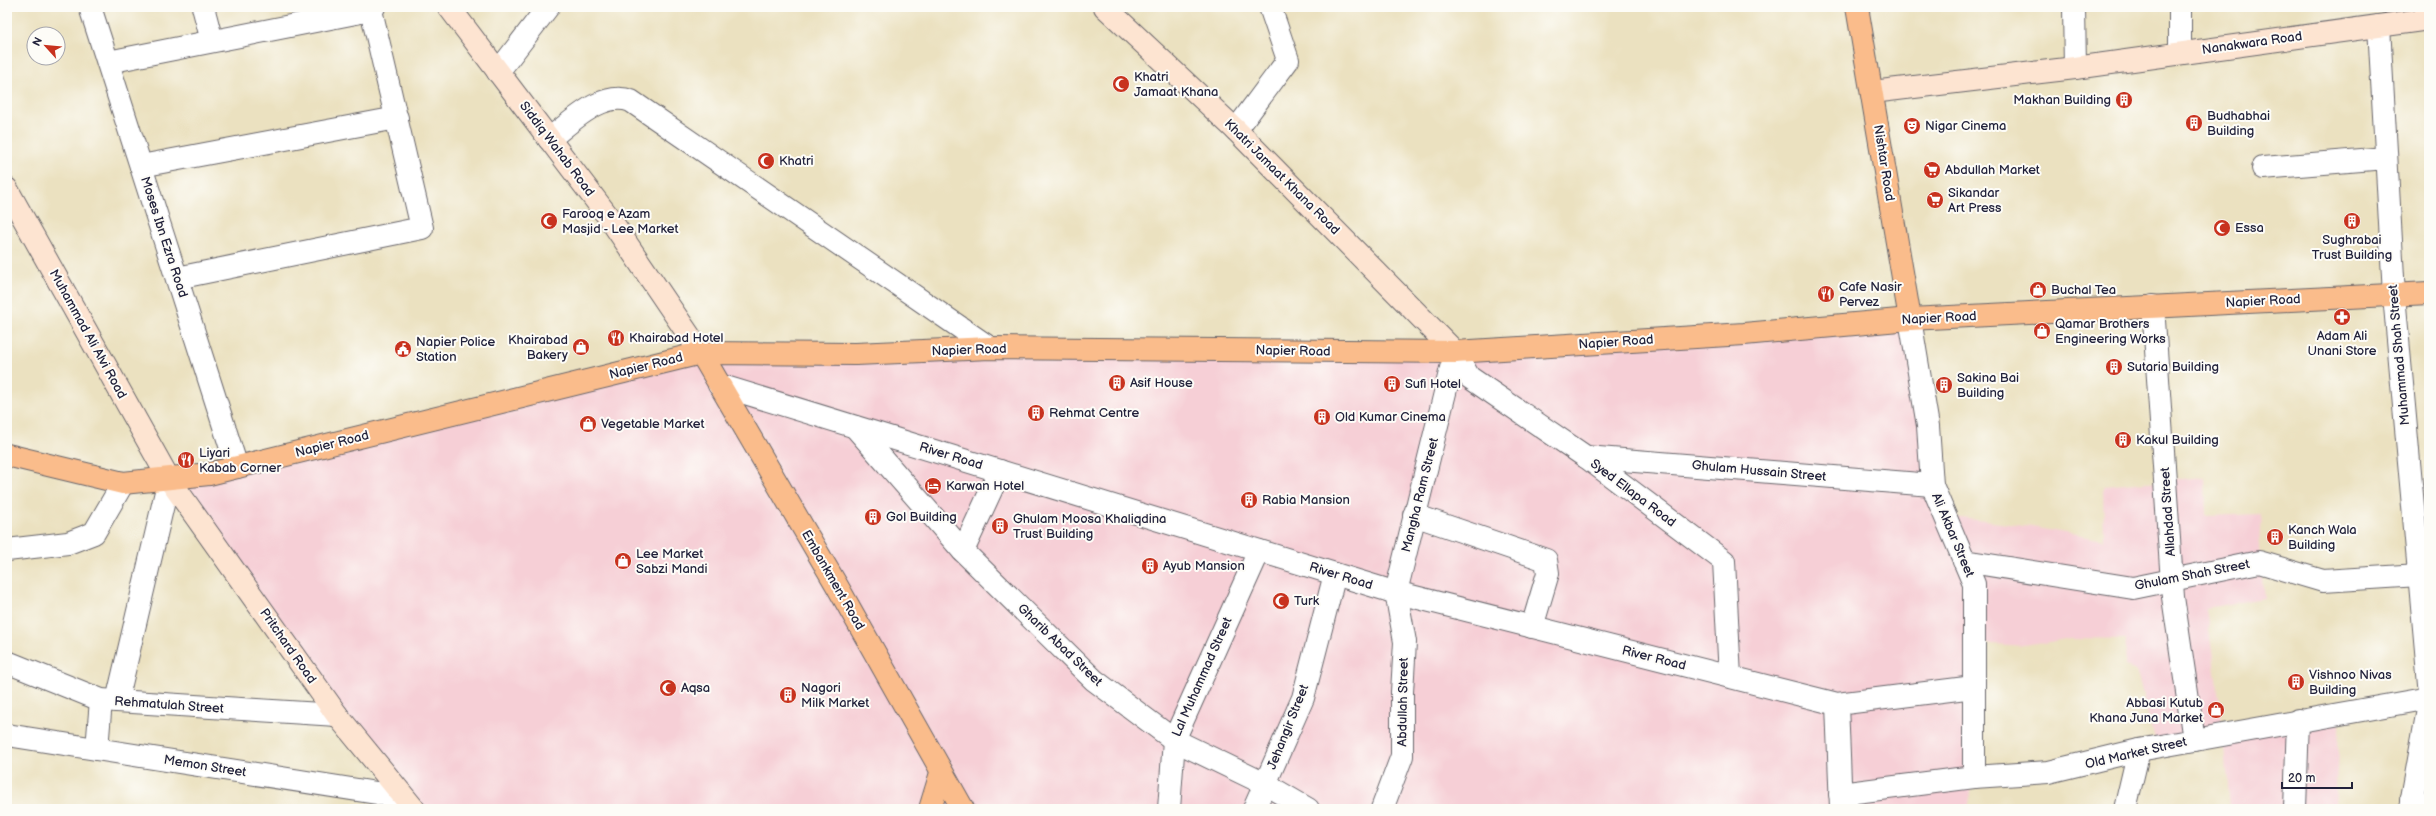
<svg xmlns="http://www.w3.org/2000/svg" width="2436" height="816" viewBox="0 0 2436 816" font-family="'Balsamiq Sans',sans-serif">
  <style>
    .built { fill: #f6cfd6 }
    .lines { fill: none; stroke-linecap: round; stroke-linejoin: round }
    .street-casing { stroke: #68656a; stroke-width: 24 }
    .secondary-casing { stroke: #68656a; stroke-width: 24 }
    .primary-casing { stroke: #68656a; stroke-width: 24 }
    .street { stroke: #fff; stroke-width: 22 }
    .secondary { stroke: #fde4d1; stroke-width: 22 }
    .primary { stroke: #fabc8b; stroke-width: 22 }
    .labels { text-anchor: middle; dominant-baseline: central; stroke-width: 4; stroke-linejoin: round; paint-order: stroke }
    .street-label { font-size: 13px; fill: #22223b; stroke: #fdfcf7 }
    .poi-label { font-size: 13px; fill: #22223b; stroke: #fdfcf7; text-anchor: start }
  </style>
  <rect width="100%" height="100%" fill="#fdfcf7"/>
  <filter id="ink" filterUnits="userSpaceOnUse"><feTurbulence type="fractalNoise" baseFrequency=".025" numOctaves="2"/><feDisplacementMap in="SourceGraphic" scale="8" xChannelSelector="R" yChannelSelector="G"/><feConvolveMatrix kernelMatrix="1 2 1 2 8 2 1 2 1" color-interpolation-filters="sRGB"/></filter>
  <filter id="wash" filterUnits="userSpaceOnUse"><feTurbulence type="fractalNoise" baseFrequency=".012" numOctaves="4" result="noise"/><feDisplacementMap in="SourceGraphic" scale="16" xChannelSelector="R" yChannelSelector="G"/><feGaussianBlur stdDeviation="0.9" result="paint"/><feColorMatrix in="noise" values="0 0 0 0 0 0 0 0 0 0 0 0 0 0 0 0 0 1.4 0 .05"/><feComposite in="paint" operator="in"/></filter>
  <g filter="url(#wash)">
    <rect width="100%" height="100%" fill="#ebe1c0"/>
    <g class="built">
      <polygon points="1900,321 1945,516 2032,527 2104,540 2103,486 2205,477 2206,516 2261,514 2259,547 2264,598 2206,608 2224,734 2340,713 2335,809 2230,809 2224,734 2156,748 2137,671 2125,667 2126,639 2071,638 2026,646 1974,643 1974,777 1968,809 966,809 701,353 1455,352"/>
      <polygon points="699,355 957,809 415,809 170,478"/>
    </g>
  </g>
  <g filter="url(#ink)">
    <g class="lines">
      <g class="street-casing">
        <g id="street">
          <polyline points="90,7 237,467"/>
          <polyline points="203,7 212,41"/>
          <polyline points="2074,7 2075,68"/>
          <polyline points="2379,26 2394,295 2429,684"/>
          <polyline points="2180,53 2180,7"/>
          <polyline points="108,62 371,10 374,7"/>
          <polyline points="498,72 548,7"/>
          <polyline points="1236,130 1288,60 1270,7"/>
          <path d="M549,139c23,-17 53,-49 82,-38l359,247"/>
          <polyline points="141,166 397,118"/>
          <polyline points="2263,168 2386,158"/>
          <polyline points="177,278 422,228 371,10"/>
          <polyline points="2153,306 2173,597 2194,740"/>
          <polyline points="1910,319 1928,426 1932,485 1974,584 1974,777"/>
          <polyline points="1455,352 1469,377 1586,457 1724,561 1730,677"/>
          <polyline points="719,385 1387,590 1837,704 1974,687"/>
          <polyline points="855,427 963,551 1094,680 1174,740 1265,784 1308,809"/>
          <polyline points="1586,457 1932,485"/>
          <polyline points="1414,515 1546,560 1548,573 1532,627"/>
          <polyline points="7,550 68,543 94,533 123,483"/>
          <polyline points="963,551 1000,471"/>
          <polyline points="1964,561 2133,588 2259,562 2323,581 2419,575"/>
          <polyline points="7,662 101,700 337,715"/>
          <polyline points="117,701 169,479"/>
          <polyline points="1837,704 1841,808"/>
          <polyline points="7,735 402,797"/>
          <polyline points="97,749 101,700"/>
          <polyline points="1840,794 1974,777 2048,772 2139,750 2429,698"/>
          <polyline points="2411,800 2429,804"/>
          <polyline points="1169,809 1174,740 1259,551"/>
          <polyline points="1254,809 1303,698 1335,574"/>
          <polyline points="1382,809 1402,756 1402,692 1405,642 1396,592 1455,352"/>
          <polyline points="2125,809 2139,750"/>
          <polyline points="2295,809 2298,720"/>
          <polyline points="2410,809 2429,704"/>
        </g>
      </g>
      <g class="secondary-casing">
        <g id="secondary">
          <polyline points="449,7 610,219 701,353"/>
          <polyline points="1105,7 1236,130 1455,352"/>
          <polyline points="1872,92 2075,68 2429,19"/>
          <polyline points="7,189 169,479 337,715 414,809"/>
        </g>
      </g>
      <g class="primary-casing">
        <g id="primary">
          <polyline points="1857,7 1910,319"/>
          <polyline points="701,353 836,584 963,809"/>
          <polyline points="7,455 123,483 209,474 701,353 856,354 990,348 1455,352 1744,334 1910,319 2429,293"/>
          <polyline points="930,809 941,773"/>
        </g>
      </g>
      <use href="#street" class="street"/>
      <use href="#secondary" class="secondary"/>
      <use href="#primary" class="primary"/>
    </g>
  </g>
  <defs>
    <g id="mosque-disc" transform="scale(0.9)"><circle r="9.5" fill="#c8321e" stroke="#fdfcf7"/><path d="M3.5-4.9A6 6 0 1 0 3.5 4.9A5 5 0 1 1 3.5-4.9Z" fill="#fff"/></g>
    <g id="building-disc" transform="scale(0.9)"><circle r="9.5" fill="#c8321e" stroke="#fdfcf7"/><path d="M-4-6H4V6H1V3H-1V6H-4ZM-2.5-4.3h1.7v1.8h-1.7ZM.8-4.3h1.7v1.8H.8ZM-2.5-1h1.7V.8h-1.7ZM.8-1h1.7V.8H.8Z" fill="#fff"/></g>
    <g id="theatre-disc" transform="scale(0.9)"><circle r="9.5" fill="#c8321e" stroke="#fdfcf7"/><path d="M-5-5.5Q0-4 5-5.5V0Q5 5 0 6Q-5 5-5 0ZM-3.3-2.5H-1v1.5H-3.3ZM1-2.5H3.3v1.5H1ZM-2.8 1Q0 5.5 2.8 1Z" fill="#fff"/></g>
    <g id="supermarket-disc" transform="scale(0.9)"><circle r="9.5" fill="#c8321e" stroke="#fdfcf7"/><path d="M-6-5.5h2.5l.6 2H6L4.5 2H-2.5L-4.4-4H-6ZM-1.5 3.2a1.3 1.3 0 1 0 .1 0ZM3 3.2a1.3 1.3 0 1 0 .1 0Z" fill="#fff"/></g>
    <g id="shop-disc" transform="scale(0.9)"><circle r="9.5" fill="#c8321e" stroke="#fdfcf7"/><path d="M-5-2.5h2.3a2.7 3.5 0 0 1 5.4 0H5L5.5 6h-11ZM-1.5-2.5h3a1.5 2.3 0 0 0-3 0Z" fill="#fff"/></g>
    <g id="restaurant-disc" transform="scale(0.9)"><circle r="9.5" fill="#c8321e" stroke="#fdfcf7"/><path d="M-5-6h1v4h1v-4h1v4h1v-4h1v5L-1.5 .5V6h-2V.5L-5-1ZM5-6V6H3V1.5H1.5Q1.5-4 5-6Z" fill="#fff"/></g>
    <g id="pharmacy-disc" transform="scale(0.9)"><circle r="9.5" fill="#c8321e" stroke="#fdfcf7"/><path d="M-2-6h4v4h4v4h-4v4h-4v-4h-4v-4h4Z" fill="#fff"/></g>
    <g id="civic-disc" transform="scale(0.9)"><circle r="9.5" fill="#c8321e" stroke="#fdfcf7"/><path d="M-.6-6.5H3V-4.5H.6V-3L4-1V1h2V6H-6V1h2V-1L-.6-3ZM-1.2 2.5V6h2.4V2.5Z" fill="#fff"/></g>
    <g id="hotel-disc" transform="scale(0.9)"><circle r="9.5" fill="#c8321e" stroke="#fdfcf7"/><path d="M-6-4.5h1.5V1H6V5H4.5V3h-9V5H-6ZM-4 0a1.8 1.8 0 1 1 3.6 0ZM.5 0V-2.5h3Q6-2.5 6 0Z" fill="#fff"/></g>
  </defs>
  <g fill-rule="evenodd">
    <use href="#mosque-disc" x="1121" y="84"/>
    <use href="#building-disc" x="2124" y="100"/>
    <use href="#building-disc" x="2194" y="123"/>
    <use href="#theatre-disc" x="1912" y="126"/>
    <use href="#mosque-disc" x="766" y="161"/>
    <use href="#supermarket-disc" x="1932" y="170"/>
    <use href="#supermarket-disc" x="1935" y="200"/>
    <use href="#mosque-disc" x="549" y="221"/>
    <use href="#building-disc" x="2352" y="221"/>
    <use href="#mosque-disc" x="2222" y="228"/>
    <use href="#shop-disc" x="2038" y="290"/>
    <use href="#restaurant-disc" x="1826" y="294"/>
    <use href="#pharmacy-disc" x="2342" y="317"/>
    <use href="#shop-disc" x="2042" y="331"/>
    <use href="#restaurant-disc" x="616" y="338"/>
    <use href="#shop-disc" x="581" y="347"/>
    <use href="#civic-disc" x="403" y="349"/>
    <use href="#building-disc" x="2114" y="367"/>
    <use href="#building-disc" x="1117" y="383"/>
    <use href="#building-disc" x="1392" y="384"/>
    <use href="#building-disc" x="1944" y="385"/>
    <use href="#building-disc" x="1036" y="413"/>
    <use href="#building-disc" x="1322" y="417"/>
    <use href="#shop-disc" x="588" y="424"/>
    <use href="#building-disc" x="2123" y="440"/>
    <use href="#restaurant-disc" x="186" y="460"/>
    <use href="#hotel-disc" x="933" y="486"/>
    <use href="#building-disc" x="1249" y="500"/>
    <use href="#building-disc" x="873" y="517"/>
    <use href="#building-disc" x="1000" y="526"/>
    <use href="#building-disc" x="2275" y="537"/>
    <use href="#shop-disc" x="623" y="561"/>
    <use href="#building-disc" x="1150" y="566"/>
    <use href="#mosque-disc" x="1281" y="601"/>
    <use href="#building-disc" x="2296" y="682"/>
    <use href="#mosque-disc" x="668" y="688"/>
    <use href="#building-disc" x="788" y="695"/>
    <use href="#shop-disc" x="2216" y="710"/>
  </g>
  <g class="labels">
    <g class="street-label">
      <text transform="translate(2252 43) rotate(-8)">Nanakwara Road</text>
      <text transform="translate(557 149) rotate(53)">Siddiq Wahab Road</text>
      <text transform="translate(1884 163) rotate(81)">Nishtar Road</text>
      <text transform="translate(1282 177) rotate(45)">Khatri Jamaat Khana Road</text>
      <text transform="translate(164 237) rotate(72)">Moses Ibn Ezra Road</text>
      <text transform="translate(2263 301) rotate(-3)">Napier Road</text>
      <text transform="translate(1939 318) rotate(-3)">Napier Road</text>
      <text transform="translate(88 334) rotate(61)">Muhammad Ali Alvi Road</text>
      <text transform="translate(1616 342) rotate(-4)">Napier Road</text>
      <text transform="translate(969 350) rotate(-2)">Napier Road</text>
      <text transform="translate(1293 351) rotate(1)">Napier Road</text>
      <text transform="translate(2399 355) rotate(-95)">Muhammad Shah Street</text>
      <text transform="translate(646 366) rotate(-14)">Napier Road</text>
      <text transform="translate(332 444) rotate(-14)">Napier Road</text>
      <text transform="translate(951 456) rotate(17)">River Road</text>
      <text transform="translate(1759 471) rotate(5)">Ghulam Hussain Street</text>
      <text transform="translate(1633 493) rotate(37)">Syed Ellapa Road</text>
      <text transform="translate(1420 495) rotate(-76)">Mangha Ram Street</text>
      <text transform="translate(2168 512) rotate(-94)">Allahdad Street</text>
      <text transform="translate(1953 535) rotate(67)">Ali Akbar Street</text>
      <text transform="translate(2192 575) rotate(-11)">Ghulam Shah Street</text>
      <text transform="translate(1341 576) rotate(17)">River Road</text>
      <text transform="translate(833 580) rotate(60)">Embankment Road</text>
      <text transform="translate(1060 645) rotate(44)">Gharib Abad Street</text>
      <text transform="translate(288 646) rotate(55)">Pritchard Road</text>
      <text transform="translate(1654 658) rotate(14)">River Road</text>
      <text transform="translate(1202 677) rotate(-66)">Lal Muhammad Street</text>
      <text transform="translate(1403 702) rotate(-89)">Abdullah Street</text>
      <text transform="translate(169 705) rotate(4)">Rehmatulah Street</text>
      <text transform="translate(1288 727) rotate(-68)">Jehangir Street</text>
      <text transform="translate(2136 753) rotate(-13)">Old Market Street</text>
      <text transform="translate(205 766) rotate(9)">Memon Street</text>
    </g>
    <g class="poi-label">
      <text x="1134" y="77">Khatri<tspan x="1134" dy="15">Jamaat Khana</tspan></text>
      <text x="2111" y="100" text-anchor="end">Makhan Building</text>
      <text x="2207" y="116">Budhabhai<tspan x="2207" dy="15">Building</tspan></text>
      <text x="1925" y="126">Nigar Cinema</text>
      <text x="779" y="161">Khatri</text>
      <text x="1945" y="170">Abdullah Market</text>
      <text x="1948" y="193">Sikandar<tspan x="1948" dy="15">Art Press</tspan></text>
      <text x="562" y="214">Farooq e Azam<tspan x="562" dy="15">Masjid - Lee Market</tspan></text>
      <text x="2235" y="228">Essa</text>
      <text x="2352" y="240" text-anchor="middle">Sughrabai<tspan x="2352" dy="15">Trust Building</tspan></text>
      <text x="1839" y="287">Cafe Nasir<tspan x="1839" dy="15">Pervez</tspan></text>
      <text x="2051" y="290">Buchal Tea</text>
      <text x="2055" y="324">Qamar Brothers<tspan x="2055" dy="15">Engineering Works</tspan></text>
      <text x="2342" y="336" text-anchor="middle">Adam Ali<tspan x="2342" dy="15">Unani Store</tspan></text>
      <text x="629" y="338">Khairabad Hotel</text>
      <text x="568" y="340" text-anchor="end">Khairabad<tspan x="568" dy="15">Bakery</tspan></text>
      <text x="416" y="342">Napier Police<tspan x="416" dy="15">Station</tspan></text>
      <text x="2127" y="367">Sutaria Building</text>
      <text x="1957" y="378">Sakina Bai<tspan x="1957" dy="15">Building</tspan></text>
      <text x="1130" y="383">Asif House</text>
      <text x="1405" y="384">Sufi Hotel</text>
      <text x="1049" y="413">Rehmat Centre</text>
      <text x="1335" y="417">Old Kumar Cinema</text>
      <text x="601" y="424">Vegetable Market</text>
      <text x="2136" y="440">Kakul Building</text>
      <text x="199" y="453">Liyari<tspan x="199" dy="15">Kabab Corner</tspan></text>
      <text x="946" y="486">Karwan Hotel</text>
      <text x="1262" y="500">Rabia Mansion</text>
      <text x="886" y="517">Gol Building</text>
      <text x="1013" y="519">Ghulam Moosa Khaliqdina<tspan x="1013" dy="15">Trust Building</tspan></text>
      <text x="2288" y="530">Kanch Wala<tspan x="2288" dy="15">Building</tspan></text>
      <text x="636" y="554">Lee Market<tspan x="636" dy="15">Sabzi Mandi</tspan></text>
      <text x="1163" y="566">Ayub Mansion</text>
      <text x="1294" y="601">Turk</text>
      <text x="2309" y="675">Vishnoo Nivas<tspan x="2309" dy="15">Building</tspan></text>
      <text x="681" y="688">Aqsa</text>
      <text x="801" y="688">Nagori<tspan x="801" dy="15">Milk Market</tspan></text>
      <text x="2203" y="703" text-anchor="end">Abbasi Kutub<tspan x="2203" dy="15">Khana Juna Market</tspan></text>
    </g>
  </g>
  <rect width="2436" height="816" fill="none" stroke="#fdfcf7" stroke-width="24"/>
  <g transform="translate(46 46) rotate(297)"><circle r="19" fill="#fdfcf7" stroke="#a5a5ac"/>
  <path d="M0-3L7 15L0 10L-7 15Z" fill="#c8321e"/>
  <text y="-6" font-size="11" font-weight="bold" text-anchor="middle" fill="#22223b">N</text>
  </g>
  <path d="M2282 782v6h70v-6" fill="none" stroke="#22223b" stroke-width="2"/>
  <text x="2288" y="782" font-size="12" fill="#22223b" stroke="#fdfcf7" stroke-width="3" paint-order="stroke">20 m</text>
</svg>
